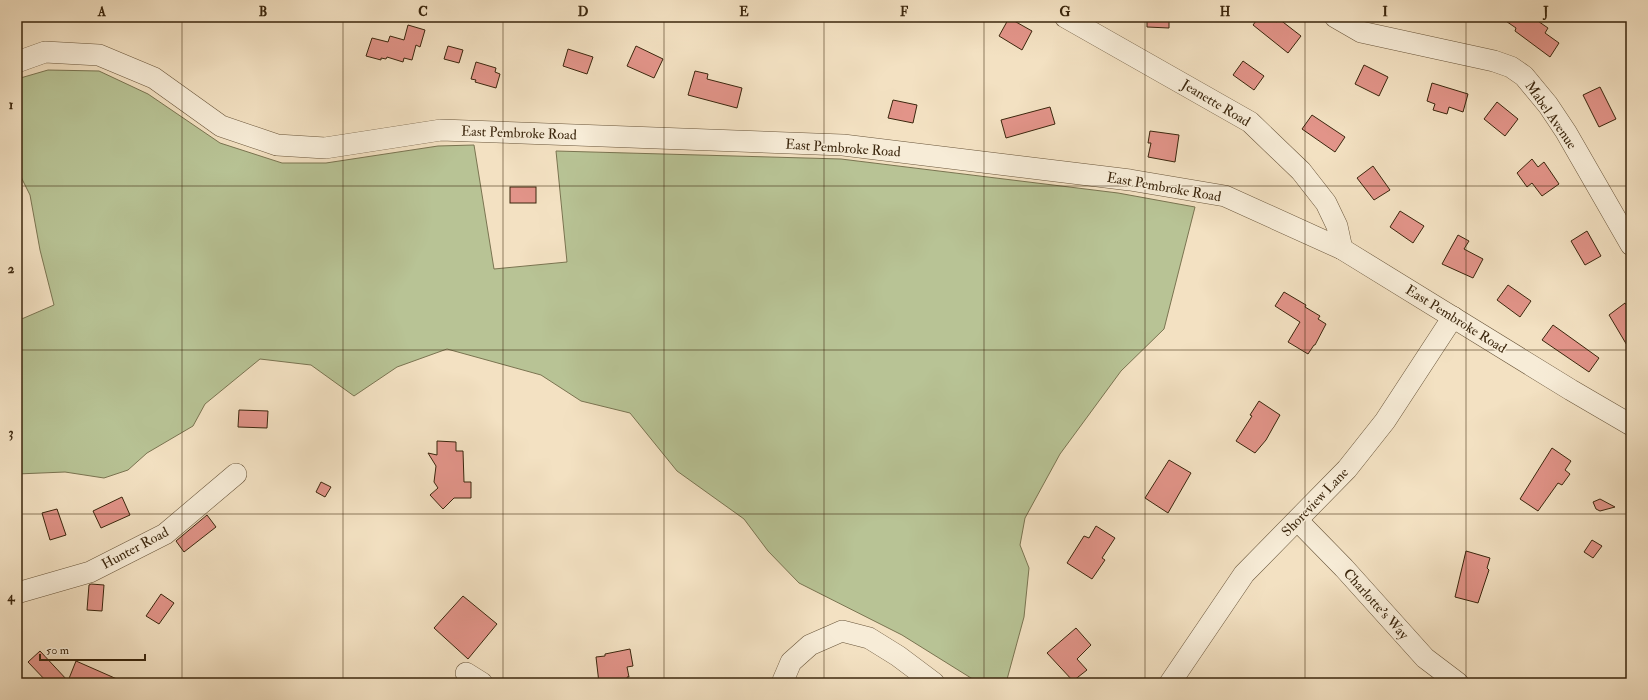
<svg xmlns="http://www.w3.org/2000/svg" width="1648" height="700" viewBox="0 0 1648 700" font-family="'IM FELL Double Pica',serif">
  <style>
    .green { fill: #b8c395; stroke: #7a7451 }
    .building { fill: #e29489; stroke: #3b260d }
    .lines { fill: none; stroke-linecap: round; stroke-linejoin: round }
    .minor-casing { stroke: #69553a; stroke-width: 22 }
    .minor { stroke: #f7ecd7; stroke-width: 21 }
    .grid { fill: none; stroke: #3b260d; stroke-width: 1; stroke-opacity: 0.55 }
    .labels { text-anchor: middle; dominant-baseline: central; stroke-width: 3; stroke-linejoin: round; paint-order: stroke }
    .street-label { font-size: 14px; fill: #3b260d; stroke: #f7ecd7 }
    .neatline { fill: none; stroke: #3b260d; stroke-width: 1.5 }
    .grid-label { font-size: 13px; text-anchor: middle; font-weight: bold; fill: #3b260d }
  </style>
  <rect width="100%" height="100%" fill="#f3e1c2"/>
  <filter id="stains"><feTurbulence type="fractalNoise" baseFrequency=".005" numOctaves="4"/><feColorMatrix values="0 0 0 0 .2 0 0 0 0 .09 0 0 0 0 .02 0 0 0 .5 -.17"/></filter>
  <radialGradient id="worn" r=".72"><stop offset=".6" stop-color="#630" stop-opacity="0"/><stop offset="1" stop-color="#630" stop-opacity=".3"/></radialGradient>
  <polygon class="green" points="48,70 99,71 148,94 220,143 282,163 326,163 438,146 474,145 494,269 567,262 556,151 841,159 1118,193 1195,207 1164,329 1121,371 1060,454 1025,518 1020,545 1029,568 1024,617 1006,683 979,683 902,635 799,583 768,551 744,519 677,471 630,413 581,401 541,375 447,349 397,367 354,396 311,365 260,359 205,404 193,426 147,453 128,470 104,478 65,472 17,474 17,321 54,305 40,250 30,195 17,169 17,79"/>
  <g class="building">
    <polygon points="1147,17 1169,17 1169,28 1147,27"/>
    <polygon points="1259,17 1271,17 1277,22 1279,19 1301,36 1288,53 1253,25"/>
    <polygon points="1500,17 1532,17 1548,28 1545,33 1559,43 1550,57 1515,31 1516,28"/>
    <polygon points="1009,18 1032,31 1022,50 999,36"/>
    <polygon points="408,25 425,30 420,47 416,45 412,60 404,58 403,62 387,57 386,59 381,58 381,60 366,56 372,38 388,42 390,36 404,40"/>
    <polygon points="448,46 463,50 459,63 444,59"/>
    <polygon points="636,46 663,59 654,78 627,66"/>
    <polygon points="568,49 593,57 587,74 563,66"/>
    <polygon points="1243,61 1264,76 1254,90 1233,75"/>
    <polygon points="476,62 496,68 495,72 500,74 496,88 475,82 476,80 471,79"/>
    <polygon points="1364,65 1388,77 1379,96 1355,84"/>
    <polygon points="695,71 708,74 707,79 742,88 737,108 688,95"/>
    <polygon points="1432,83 1468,94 1463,112 1449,107 1447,114 1433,110 1435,104 1427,101"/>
    <polygon points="1600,87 1616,119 1599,127 1583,95"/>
    <polygon points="893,100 917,105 913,123 888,118"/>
    <polygon points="1497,102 1518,119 1505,136 1484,119"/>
    <polygon points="1050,107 1055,124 1006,138 1001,120"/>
    <polygon points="1312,115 1345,137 1335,152 1302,129"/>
    <polygon points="1150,131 1179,135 1175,162 1148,157 1151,143 1148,143"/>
    <polygon points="1532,159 1538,167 1544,162 1559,184 1542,196 1532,183 1527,187 1517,173"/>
    <polygon points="1373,166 1390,190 1374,200 1357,178"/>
    <rect x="510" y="187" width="26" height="16"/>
    <polygon points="1400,211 1424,226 1413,243 1390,227"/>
    <polygon points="1587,231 1601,256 1585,265 1571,241"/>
    <polygon points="1458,235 1469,241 1464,249 1483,259 1473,278 1442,264"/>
    <polygon points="1508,285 1531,301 1520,317 1497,300"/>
    <polygon points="1284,292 1306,305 1305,307 1320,316 1318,319 1326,324 1315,345 1314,345 1308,354 1288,342 1300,322 1275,306"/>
    <polygon points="1625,303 1631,313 1631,352 1609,315"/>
    <polygon points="1553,325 1599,358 1589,372 1542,340"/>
    <polygon points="1259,401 1280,415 1266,440 1255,453 1236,441 1252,416 1250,415"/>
    <polygon points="239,410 268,411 267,428 238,427"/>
    <polygon points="437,441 456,442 456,451 463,451 464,482 471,482 471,498 454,498 443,509 430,495 438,488 434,482 436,466 428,453 437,455"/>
    <polygon points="1552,448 1571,461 1565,470 1570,474 1562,485 1558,483 1538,511 1520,499"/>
    <polygon points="1169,460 1191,473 1168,513 1145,498"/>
    <polygon points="321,482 331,487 325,497 316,492"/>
    <polygon points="122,497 130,515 101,528 93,511"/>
    <polygon points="1600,499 1615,507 1600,511 1596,509 1593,502"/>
    <polygon points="57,509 66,535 50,540 42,513"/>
    <polygon points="207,515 216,527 184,552 176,541"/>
    <polygon points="1096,526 1115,538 1102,558 1105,560 1092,579 1067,563 1084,536 1089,538"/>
    <polygon points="1592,540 1602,546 1593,558 1584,552"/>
    <polygon points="1466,551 1490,558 1487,568 1489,570 1478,603 1455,597"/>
    <polygon points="91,584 104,585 102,611 87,610 89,585"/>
    <polygon points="161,594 174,603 159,624 146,616"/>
    <polygon points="463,596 497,624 468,659 434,628"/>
    <polygon points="1076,628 1091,645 1077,659 1087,670 1073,681 1047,653"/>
    <polygon points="630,649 633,666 627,667 629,677 627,677 628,683 599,683 596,657 605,656 605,654"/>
    <polygon points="40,651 68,681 76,661 126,683 48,683 28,662"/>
  </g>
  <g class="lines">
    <g class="minor-casing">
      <g id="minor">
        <polyline points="1065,17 1250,122 1301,171 1326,203 1337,226 1342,249"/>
        <polyline points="1335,17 1361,32 1494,61 1511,67 1524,76 1548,105 1566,132 1631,245"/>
        <polyline points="17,62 45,52 99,55 154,78 221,126 277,145 325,148 441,130 843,145 1130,180 1225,196 1342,249 1571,390 1631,425"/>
        <polyline points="1298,521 1344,568 1425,658 1458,683"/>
        <polyline points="17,593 90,572 165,534 236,474"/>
        <polyline points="466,673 482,683"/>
        <polyline points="782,683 791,662 810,645 842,631 869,638 898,656 934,683"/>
        <polyline points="1170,683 1244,574 1347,469 1385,421 1453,317"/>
      </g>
    </g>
    <use href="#minor" class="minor"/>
  </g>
  <path class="grid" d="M182,17v666M343,17v666M503,17v666M664,17v666M824,17v666M984,17v666M1145,17v666M1305,17v666M1466,17v666M17,186h1614M17,350h1614M17,514h1614"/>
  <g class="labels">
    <g class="street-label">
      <text transform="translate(1216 103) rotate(31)">Jeanette Road</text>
      <text transform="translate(1551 115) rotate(55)">Mabel Avenue</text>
      <text transform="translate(519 133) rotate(2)">East Pembroke Road</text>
      <text transform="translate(843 148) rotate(4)">East Pembroke Road</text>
      <text transform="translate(1164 187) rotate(10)">East Pembroke Road</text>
      <text transform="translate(1456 319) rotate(32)">East Pembroke Road</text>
      <text transform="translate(1315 502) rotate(-46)">Shoreview Lane</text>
      <text transform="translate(135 548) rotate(-28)">Hunter Road</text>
      <text transform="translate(1376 604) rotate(48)">Charlotte's Way</text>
    </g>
  </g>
  <rect width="1648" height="700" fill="none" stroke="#f3e1c2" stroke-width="44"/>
  <path d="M40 654v6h105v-6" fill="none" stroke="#3b260d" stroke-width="2"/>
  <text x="46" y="654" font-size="12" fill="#3b260d" stroke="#f7ecd7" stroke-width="3" paint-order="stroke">50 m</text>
  <rect x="22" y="22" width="1604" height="656" class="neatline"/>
  <g class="grid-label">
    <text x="102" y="16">A</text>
    <text x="263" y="16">B</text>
    <text x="423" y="16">C</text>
    <text x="583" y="16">D</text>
    <text x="744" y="16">E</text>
    <text x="904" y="16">F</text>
    <text x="1065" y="16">G</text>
    <text x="1225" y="16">H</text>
    <text x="1385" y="16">I</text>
    <text x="1546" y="16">J</text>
    <text x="11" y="109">1</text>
    <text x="11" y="273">2</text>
    <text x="11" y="437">3</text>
    <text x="11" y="601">4</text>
  </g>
  <rect width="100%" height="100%" filter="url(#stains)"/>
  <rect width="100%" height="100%" fill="url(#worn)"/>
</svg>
